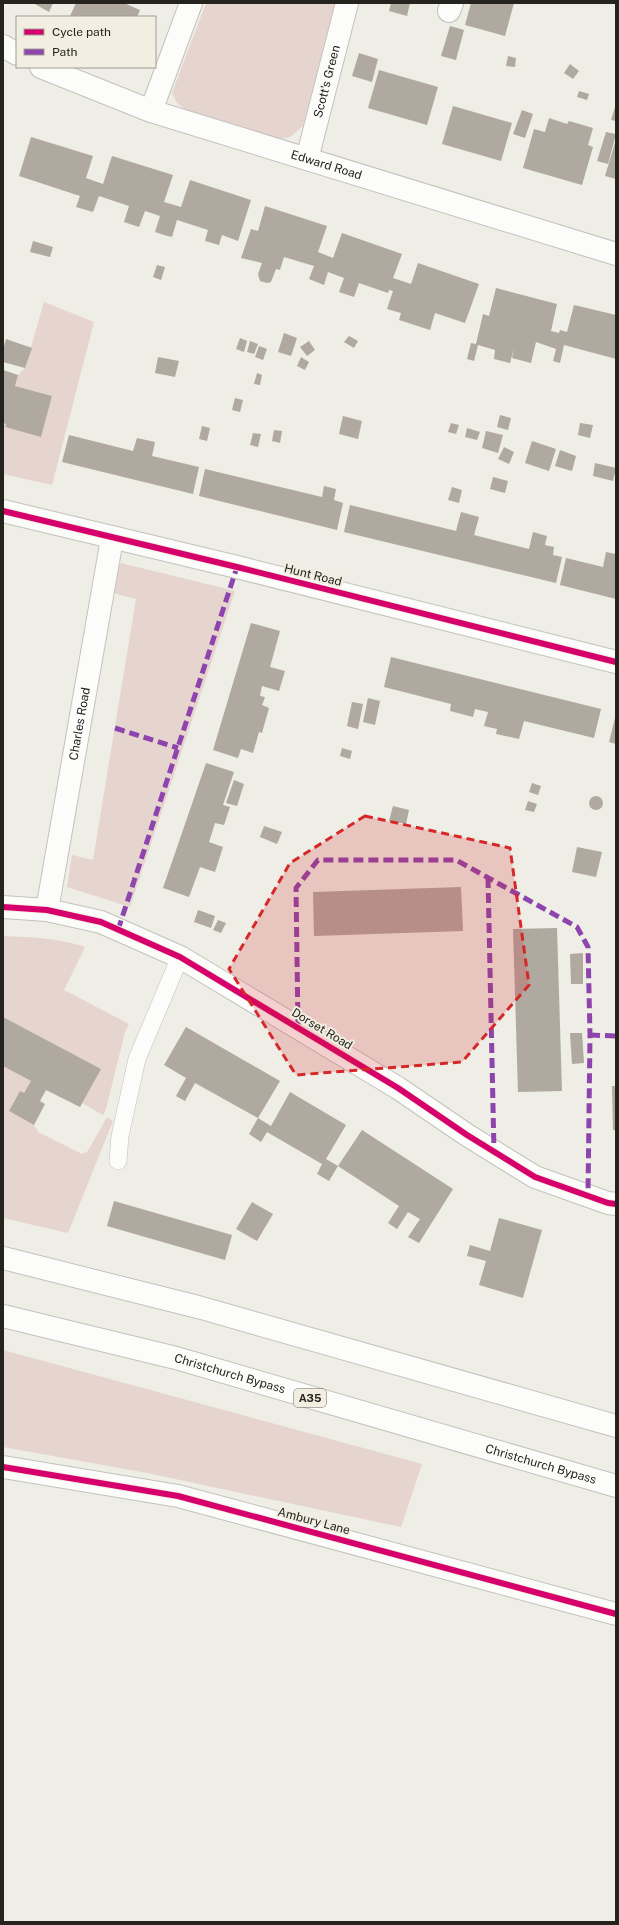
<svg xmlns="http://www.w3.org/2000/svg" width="619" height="1925" viewBox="0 0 619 1925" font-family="'Public Sans',sans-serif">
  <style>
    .green { fill: #e6d4ce }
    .building { fill: #afa9a0 }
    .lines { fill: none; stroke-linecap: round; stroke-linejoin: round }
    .lane-casing { stroke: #c3c2bc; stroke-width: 18 }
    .street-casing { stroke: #c3c2bc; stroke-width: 24 }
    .primary-casing { stroke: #c3c2bc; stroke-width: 24 }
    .lane { stroke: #fcfcfb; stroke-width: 17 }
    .street { stroke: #fcfcfb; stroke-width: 22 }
    .primary { stroke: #fcfcfb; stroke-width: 22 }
    .quiet { stroke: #8e44ad; stroke-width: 5; stroke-dasharray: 10 5; stroke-linecap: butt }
    .cycleway-casing { stroke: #f2efe2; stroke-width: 8 }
    .cycleway { stroke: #d6006c; stroke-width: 6 }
    .marked { fill: #d62828; fill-opacity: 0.2; stroke: #d62828; stroke-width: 3; stroke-dasharray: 8 5; stroke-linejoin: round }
    .labels { text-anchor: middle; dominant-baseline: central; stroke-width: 4; stroke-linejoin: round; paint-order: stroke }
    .shield { fill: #f2efe2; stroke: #626059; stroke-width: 1 }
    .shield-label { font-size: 11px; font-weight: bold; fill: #24231e }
    .street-label { font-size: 12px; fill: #24231e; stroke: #f2efe2 }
  </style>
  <rect width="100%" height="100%" fill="#eeede6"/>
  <g class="green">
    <polygon points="206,3 335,3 303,126 290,137 280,139 187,111 177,103 172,93"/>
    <polygon points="44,302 94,322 52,485 3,474 3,423 6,424 5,427 41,437 52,396 15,386 18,375 25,368"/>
    <polygon points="121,563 235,591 130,907 67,887 72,855 93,860 136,599 113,593 117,569"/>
    <path d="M3,936c27,1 56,2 82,11l-21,43 65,34 -4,8 -19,77 -3,6 -21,-12 18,-34 -97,-52z"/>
    <polygon points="3,1066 31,1081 24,1093 20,1091 9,1111 34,1125 38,1132 82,1154 88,1151 107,1117 113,1121 68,1233 3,1218"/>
    <polygon points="3,1350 422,1464 401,1527 147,1473 3,1447"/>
  </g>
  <g class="building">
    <polygon points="33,3 53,3 49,12"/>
    <polygon points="76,3 124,3 140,10 137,17 72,17 70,16"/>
    <polygon points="391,3 410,3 407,16 389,11"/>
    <polygon points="471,3 514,3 505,36 465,25"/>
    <polygon points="450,26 464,30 456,60 441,56"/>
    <polygon points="359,53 378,59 372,82 352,76"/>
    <polygon points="508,56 516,58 515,67 506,66"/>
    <polygon points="570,64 579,71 573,79 564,73"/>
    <polygon points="379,70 438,87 427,125 368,108"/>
    <polygon points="579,91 589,94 587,100 577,97"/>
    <polygon points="453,106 512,123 501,161 442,144"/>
    <polygon points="615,107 616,107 616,121 611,120"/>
    <polygon points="522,110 533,114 525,138 513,134"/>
    <polygon points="549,118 567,124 569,121 593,128 588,145 593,147 582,185 523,168 534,129 545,132"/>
    <polygon points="606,132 616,134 608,164 597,161"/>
    <polygon points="31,137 93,156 86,178 103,184 112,156 173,175 164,202 181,207 190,180 251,200 238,241 222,235 219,245 205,241 208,230 177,220 172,237 164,235 155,232 160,216 145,211 139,227 124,222 129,206 99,196 93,212 76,207 80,196 19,176"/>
    <polygon points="616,139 616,179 605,176"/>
    <polygon points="265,206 327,226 318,252 333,258 342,233 402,254 393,278 411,284 418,263 479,284 465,323 435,313 430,330 399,320 401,313 387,309 393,291 389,290 388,293 359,283 354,297 339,292 344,278 328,272 324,285 309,279 314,266 284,257 280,270 276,269 271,282 267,283 260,281 258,274 262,263 241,258 251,229 258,231"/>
    <polygon points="33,241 53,247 50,257 30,252"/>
    <polygon points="157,265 165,267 161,280 153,277"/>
    <polygon points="496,288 557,304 551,331 559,333 560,330 567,332 574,305 616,315 616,359 564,345 560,363 553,361 556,349 536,342 531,363 512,358 514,348 510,363 494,359 495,350 478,345 474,361 467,359 471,343 476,344 483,314 489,316"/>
    <polygon points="284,333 297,338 291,356 278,352"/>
    <polygon points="349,336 358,341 354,348 344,342"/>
    <polygon points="240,338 247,341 244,352 236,349"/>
    <polygon points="6,339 32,348 25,368 3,362 3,350"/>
    <polygon points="250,341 258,344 254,354 247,352"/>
    <polygon points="309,341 315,350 307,356 300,347"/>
    <polygon points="259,346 267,349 263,360 255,357"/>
    <polygon points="158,357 179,361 175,377 155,373"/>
    <polygon points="301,357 309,362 305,370 297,366"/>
    <polygon points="3,370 18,375 15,386 52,396 41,437 5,427 6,424 3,423"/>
    <polygon points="257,373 262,375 260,385 254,384"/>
    <polygon points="235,398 243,400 240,412 232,410"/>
    <polygon points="500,415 511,418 508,430 497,427"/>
    <polygon points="343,416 362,421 358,439 339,434"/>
    <polygon points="451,423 459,425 456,434 448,432"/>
    <polygon points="580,423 593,425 590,438 578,435"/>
    <polygon points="202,426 210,428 207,441 199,439"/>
    <polygon points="467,428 480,432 477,440 465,437"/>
    <polygon points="274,430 282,431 280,443 272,441"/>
    <polygon points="486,431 503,435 498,453 482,448"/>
    <polygon points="253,433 261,434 258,447 250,445"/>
    <polygon points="69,435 133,451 137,438 155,442 152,456 199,467 193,494 62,462"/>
    <polygon points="532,441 556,449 549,471 525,463"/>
    <polygon points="504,447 514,452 509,464 498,459"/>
    <polygon points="560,450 576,456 572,471 555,466"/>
    <polygon points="595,463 616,468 613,481 593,476"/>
    <polygon points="205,469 322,497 324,486 336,489 334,500 343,503 337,530 199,496"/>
    <polygon points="493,477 508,481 505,493 490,489"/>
    <polygon points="452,487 462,490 459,503 448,500"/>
    <polygon points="350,505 456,531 461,512 479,517 474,535 529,549 533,532 547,536 545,545 554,547 553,555 562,557 556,583 344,532"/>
    <polygon points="606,552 616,554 616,599 560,585 566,558 603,567"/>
    <polygon points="251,623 280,631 270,667 285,671 279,691 262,686 260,696 265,697 262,705 269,708 262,733 259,732 253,753 241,749 238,758 213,750"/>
    <polygon points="391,657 601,709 594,738 524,721 519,739 496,734 497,729 484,726 488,712 475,709 473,717 450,711 451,704 384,687"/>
    <polygon points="368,698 380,701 375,725 363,722"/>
    <polygon points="352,702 363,704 358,729 347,726"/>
    <polygon points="615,718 616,718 616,744 609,742"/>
    <polygon points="342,748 352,751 350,759 340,756"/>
    <polygon points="206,763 234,772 223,805 230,807 224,825 215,823 209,842 223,847 215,872 200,867 189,897 163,888"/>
    <polygon points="234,780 244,784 237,806 226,803"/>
    <polygon points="532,783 541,786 538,795 529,792"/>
    <circle cx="596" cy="803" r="7"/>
    <polygon points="528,801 537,804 534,812 525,810"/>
    <polygon points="393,806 409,810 406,824 389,821"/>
    <polygon points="264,826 282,832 277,844 260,837"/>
    <polygon points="577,847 602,852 596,877 572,872"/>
    <polygon points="461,887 463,931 314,936 313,892"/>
    <polygon points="198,910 215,916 211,928 194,922"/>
    <polygon points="218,920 226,923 221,933 213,930"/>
    <polygon points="557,928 562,1091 518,1092 513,929"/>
    <polygon points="583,953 583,984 571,984 570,954"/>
    <polygon points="3,1017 101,1069 80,1107 46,1090 40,1101 45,1104 34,1125 9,1111 20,1091 24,1093 31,1081 3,1066"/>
    <polygon points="186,1027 280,1081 258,1118 195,1083 185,1101 176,1096 186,1078 164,1065"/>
    <polygon points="570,1033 582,1033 584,1063 572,1064"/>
    <polygon points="612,1086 616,1086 616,1130 613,1130"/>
    <polygon points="290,1092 346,1125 326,1159 338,1166 329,1181 317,1174 322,1164 267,1132 261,1142 249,1134 258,1118 271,1126"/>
    <polygon points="362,1130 453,1189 419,1243 408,1237 420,1219 408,1212 397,1229 388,1223 399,1206 338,1166"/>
    <polygon points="114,1201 232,1235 225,1260 107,1226"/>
    <polygon points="252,1202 273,1214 257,1241 236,1229"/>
    <polygon points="499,1218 542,1230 523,1298 479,1285 486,1261 467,1256 470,1245 490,1251"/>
  </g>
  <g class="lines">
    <g class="lane-casing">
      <polyline id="lane" points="118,1161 120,1136 137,1059 180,957"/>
    </g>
    <g class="street-casing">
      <g id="street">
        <polyline points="449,11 452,3"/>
        <polyline points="3,46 17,54"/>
        <path id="s1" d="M41,67l110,44 465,143"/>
        <polyline points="151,111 191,3"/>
        <path id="s2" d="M307,159l40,-156"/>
        <polyline points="3,511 237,567 616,662"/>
        <polyline points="3,907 47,910 101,922 180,957 398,1088 467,1135 535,1177 608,1203 616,1204"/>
        <path id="s3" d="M47,910l65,-371"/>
        <polyline points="3,1467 178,1496 616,1614"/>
      </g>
    </g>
    <g class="primary-casing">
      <g id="primary">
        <polyline points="3,1258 198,1307 616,1426"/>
        <path id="s4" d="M3,1316l173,42 440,128"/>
      </g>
    </g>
    <use href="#lane" class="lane"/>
    <use href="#street" class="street"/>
    <use href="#primary" class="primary"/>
    <g class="quiet">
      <polyline points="115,728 178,748"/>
      <polyline points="488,878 494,1152"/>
      <polyline points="118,930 237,567"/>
      <polyline points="298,1027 296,888 318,860 456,860 577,927 588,947 590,1035 588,1195"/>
      <polyline points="590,1035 616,1036"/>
    </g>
    <g class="cycleway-casing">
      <g id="cycleway">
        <polyline points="3,511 237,567 616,662"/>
        <polyline points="3,907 47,910 101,922 180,957 398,1088 467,1135 535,1177 608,1203 616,1204"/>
        <polyline points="3,1467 178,1496 616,1614"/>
      </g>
    </g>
    <use href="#cycleway" class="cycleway"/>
  </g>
  <path class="marked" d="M365,816l145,32 19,137 -67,77 -166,13 -67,-106 61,-106z"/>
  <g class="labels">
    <rect class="shield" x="294" y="1389" width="32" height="18" rx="3"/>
    <g class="shield-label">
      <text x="310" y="1398">A35</text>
    </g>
    <g class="street-label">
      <text stroke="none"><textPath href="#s2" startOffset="80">Scott's Green</textPath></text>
      <text stroke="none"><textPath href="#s1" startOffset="302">Edward Road</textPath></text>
      <text transform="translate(313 575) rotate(14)">Hunt Road</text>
      <text stroke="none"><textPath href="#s3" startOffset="189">Charles Road</textPath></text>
      <text transform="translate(322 1029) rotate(31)">Dorset Road</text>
      <text stroke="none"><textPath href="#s4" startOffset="234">Christchurch Bypass</textPath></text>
      <text stroke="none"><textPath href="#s4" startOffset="558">Christchurch Bypass</textPath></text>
      <text transform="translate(314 1521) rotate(15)">Ambury Lane</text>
    </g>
  </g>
  <rect width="619" height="1925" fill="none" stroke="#24231e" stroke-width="8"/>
  <rect x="16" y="16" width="140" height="52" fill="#f2efe2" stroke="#a09d94"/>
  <rect x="24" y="29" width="20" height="6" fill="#d6006c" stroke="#a09d94"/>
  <text x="52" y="36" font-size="12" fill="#24231e">Cycle path</text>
  <rect x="24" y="49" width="20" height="6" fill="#8e44ad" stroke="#a09d94"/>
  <text x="52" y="56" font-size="12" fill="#24231e">Path</text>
</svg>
